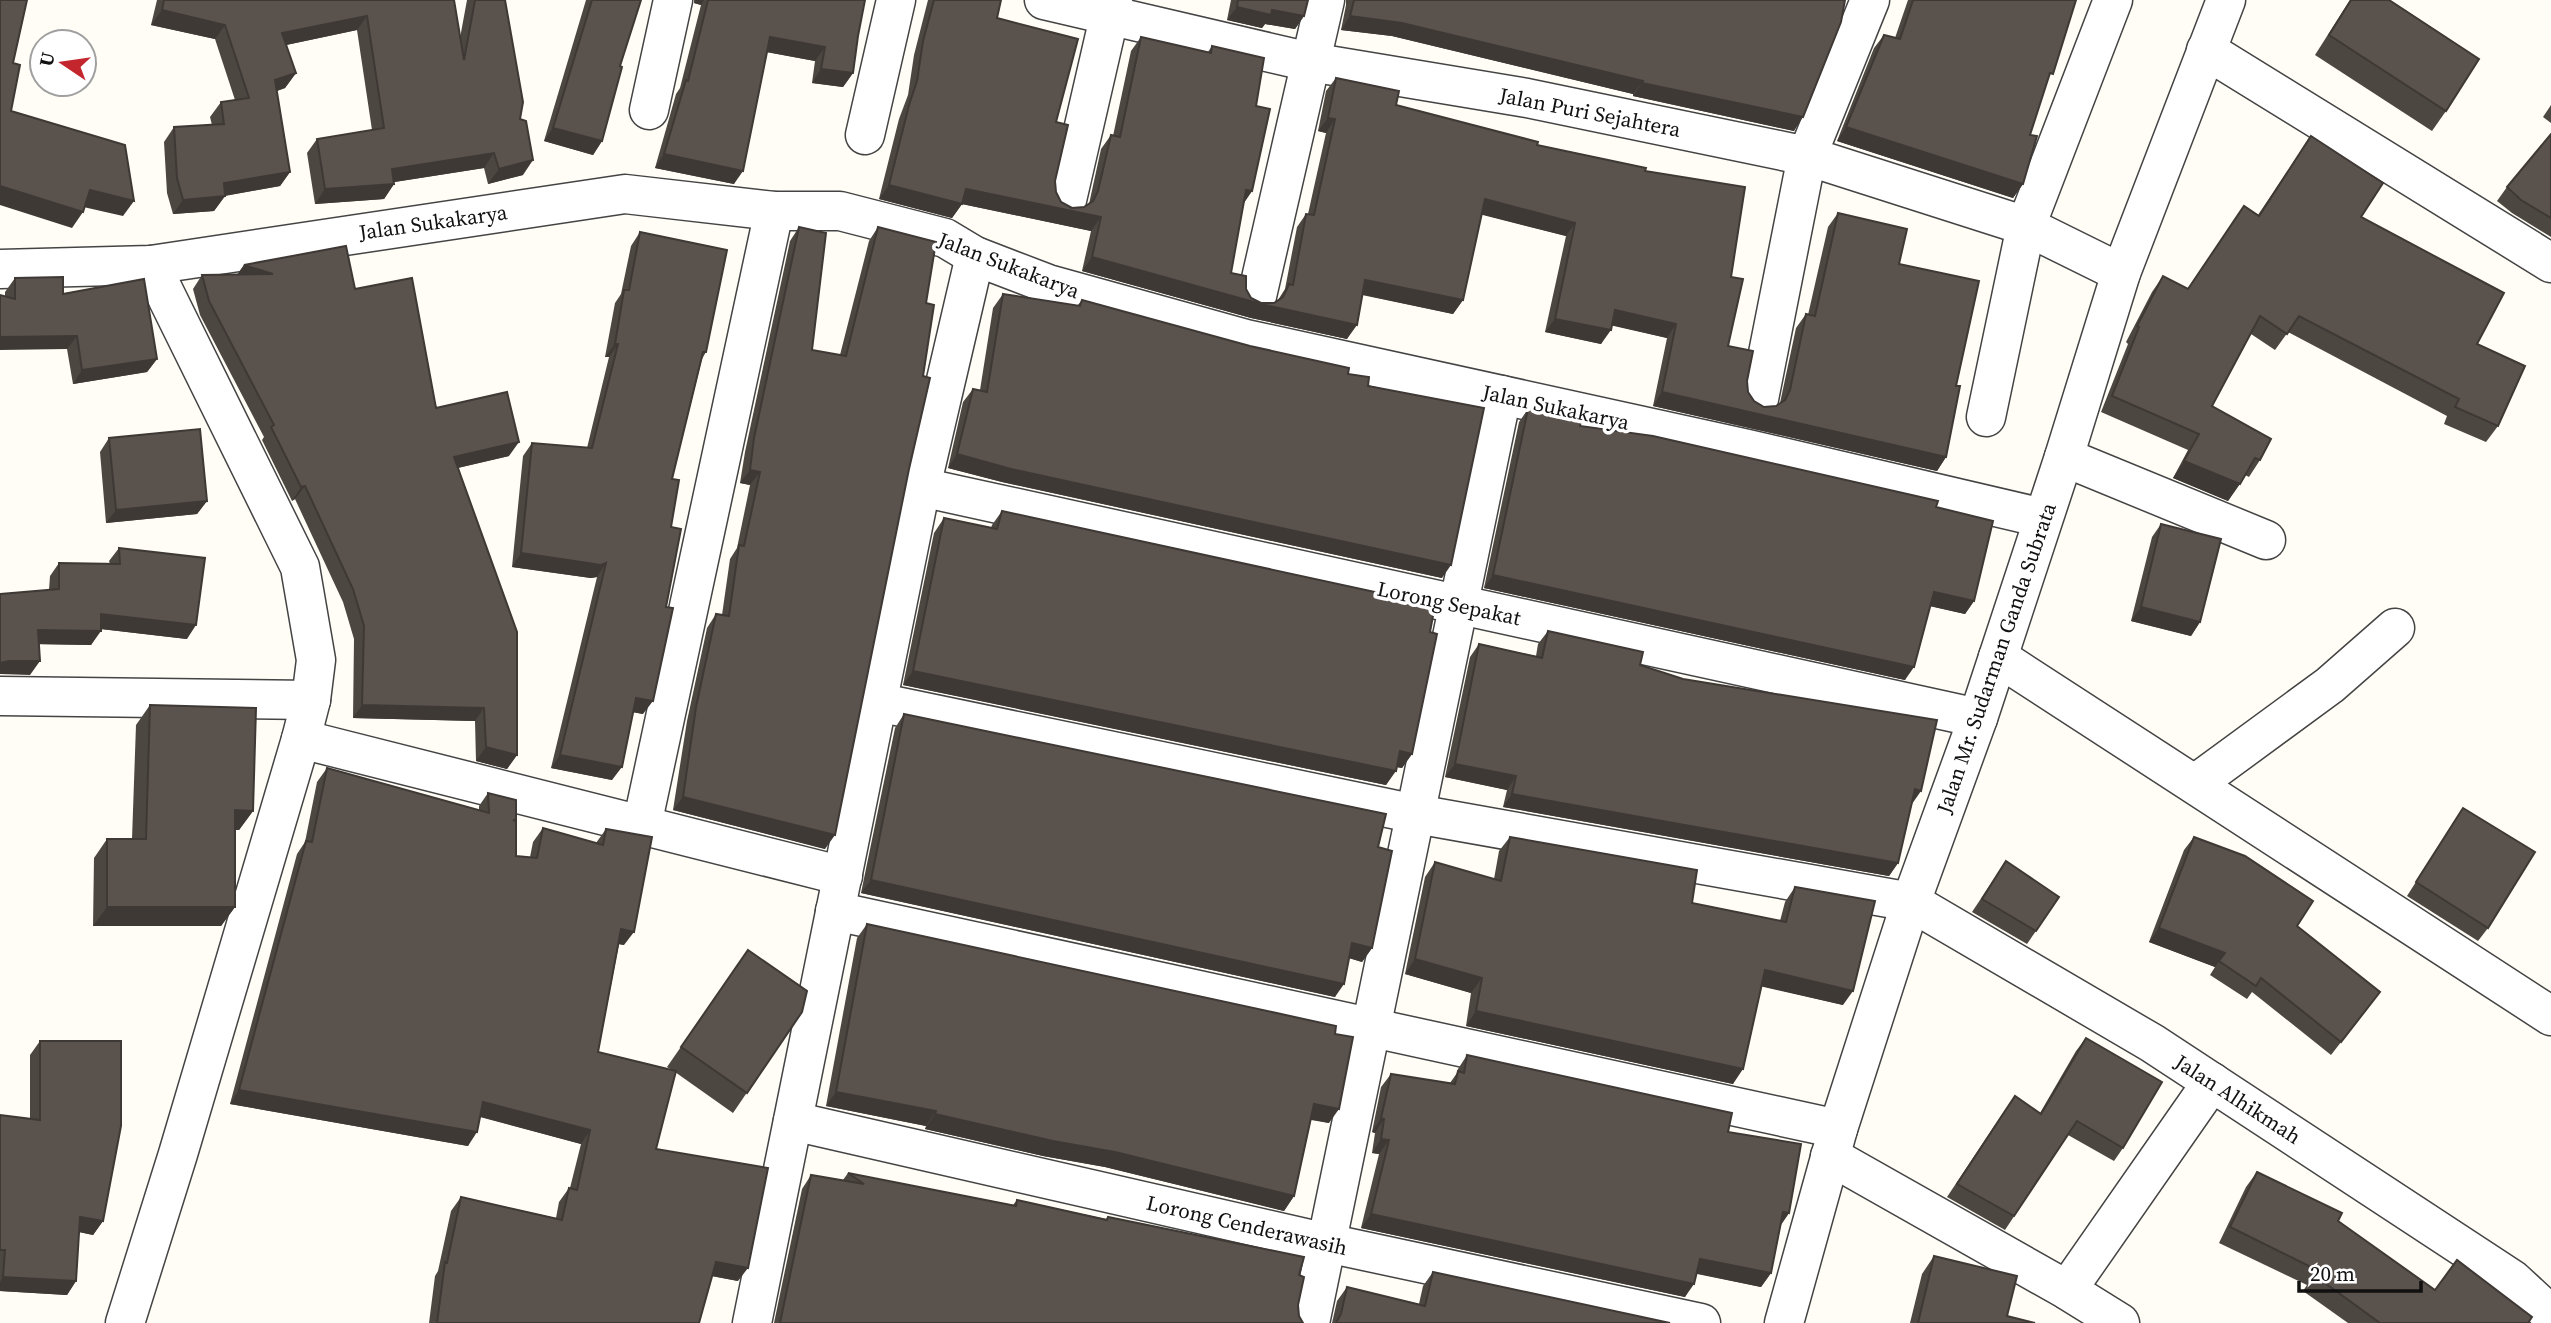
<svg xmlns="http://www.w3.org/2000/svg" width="2551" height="1323" viewBox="0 0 2551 1323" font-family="'Source Serif 4',serif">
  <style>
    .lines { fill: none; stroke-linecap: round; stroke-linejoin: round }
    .minor-casing { stroke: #444; stroke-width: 41 }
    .minor { stroke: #fff; stroke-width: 38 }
    .wall { fill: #4d4742 }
    .shaded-wall { fill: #3f3936 }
    .building { fill: #5a524d; stroke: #3f3936; stroke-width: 2 }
    .labels { text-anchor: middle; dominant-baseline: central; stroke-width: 7; stroke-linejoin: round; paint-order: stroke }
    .street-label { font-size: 21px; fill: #111; stroke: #fff }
  </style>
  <rect width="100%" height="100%" fill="#fffdf5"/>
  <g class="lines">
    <g class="minor-casing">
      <g id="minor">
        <polyline points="1044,0 1310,62 1527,98 1807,156 2026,226 2121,273"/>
        <polyline points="2206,50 2551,263"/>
        <polyline points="649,110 673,0"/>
        <polyline points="865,135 896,0"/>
        <polyline points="1067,200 1113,0"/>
        <polyline points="0,269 151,265 625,194 774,211 840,211 945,238 975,256 1048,284 1246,339 1748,449 2043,518"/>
        <polyline points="1257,296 1325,0"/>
        <polyline points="1759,399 1807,156 1870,0"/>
        <polyline points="1986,417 2026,226 2113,0"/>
        <polyline points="2064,457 2266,540"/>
        <polyline points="921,487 1978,718"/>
        <polyline points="1998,657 2551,1016"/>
        <polyline points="0,696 311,700"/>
        <polyline points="877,702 1416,814 1911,902 2152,1043 2513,1280 2551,1315"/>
        <polyline points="301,739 843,876"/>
        <polyline points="2195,784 2330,685 2395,628"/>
        <polyline points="642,825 774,211"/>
        <polyline points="835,911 1838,1129"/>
        <polyline points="793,1121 1327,1243 1701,1323"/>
        <polyline points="1830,1156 2067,1290 2120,1323"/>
        <polyline points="2067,1290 2212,1082"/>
        <polyline points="125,1323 178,1154 301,739 311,700 316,660 300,567 151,265"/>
        <polyline points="752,1323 921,487 975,256"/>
        <polyline points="1310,1323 1502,395"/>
        <polyline points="1784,1323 1838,1129 1911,902 1978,718 2064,457 2121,273 2226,0"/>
      </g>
    </g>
    <use href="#minor" class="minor"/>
  </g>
  <g class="wall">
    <polygon points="157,0 454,0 460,38 467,0 505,0 520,119 523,175 488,184 484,168 394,182 394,184 384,199 315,204 307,153 317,139 372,130 357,30 286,45 296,73 285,88 277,91 290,172 280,186 225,196 214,211 173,214 167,193 164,142 174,127 212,125 210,117 221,102 235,100 215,39 151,25"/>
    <polygon points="586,0 641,0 620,66 602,141 593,155 544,141"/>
    <polygon points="694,0 865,0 858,36 853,73 843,87 812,83 815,61 767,52 734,184 655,168 676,94 680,88 701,5 694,3"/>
    <polygon points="928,0 1001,0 997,18 1056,122 1056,192 1061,202 1072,208 1084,207 1089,204 1101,149 1111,135 1113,136 1131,51 1141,37 1208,52 1212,46 1256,106 1252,191 1244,203 1231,273 1246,289 1251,298 1261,303 1274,303 1278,300 1285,289 1297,227 1306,214 1308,214 1326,133 1318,131 1326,91 1336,78 1396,105 1537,145 1645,171 1731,277 1728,346 1747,381 1748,392 1754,401 1764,407 1776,406 1780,403 1796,328 1806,314 1808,315 1828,227 1838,213 1899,264 1956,386 1946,457 1937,471 1653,406 1667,338 1612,325 1601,344 1545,332 1566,236 1481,214 1463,300 1453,314 1362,295 1347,339 1251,318 1082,271 1091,231 962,204 952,218 879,199 899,119 908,95 914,55"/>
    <polygon points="1231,0 1308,0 1304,16 1295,29 1265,24 1262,28 1227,20"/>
    <polygon points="1346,0 1845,0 1794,131 1633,96 1633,94 1392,36 1341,30 1346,5"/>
    <polygon points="1908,0 2076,0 2046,84 2030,135 2023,184 2013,198 1837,141 1874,48 1884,35 1895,38"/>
    <polygon points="2350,0 2389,0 2446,111 2432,131 2315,55"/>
    <polygon points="2551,105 2551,123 2543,117"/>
    <polygon points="2551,134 2551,237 2512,213 2497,201 2507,187"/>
    <polygon points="2311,136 2361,217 2477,344 2498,426 2486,442 2444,424 2447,416 2288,332 2275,350 2251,334 2212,406 2260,460 2249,477 2245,475 2228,501 2173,478 2188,450 2101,412 2128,344 2126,342 2152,292 2163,276 2188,289 2258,215"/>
    <polygon points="799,227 812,350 840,355 869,241 878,227 926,303 909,469 825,849 673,810 687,721 707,628 716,614 722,615 730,559 737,548 750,485 740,483 745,452 790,241"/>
    <polygon points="640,232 706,352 702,359 672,479 671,527 643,714 633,712 612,780 551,768 597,577 591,578 512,567 523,456 532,443 587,448 609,357 605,357 615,303 621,294 631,246"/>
    <polygon points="244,265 355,289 436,408 509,456 458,468 517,755 507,769 476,761 475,721 353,718 354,639 343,602 295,499 292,501 262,440 264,437 200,315 193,289 202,275 237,275"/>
    <polygon points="15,278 63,294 157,359 147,372 73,384 67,349 5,297 5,292"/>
    <polygon points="1003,294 1077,306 1082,300 1348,374 1368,386 1442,578 1002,482 948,468 963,402 973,389 980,390 993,308"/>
    <polygon points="1528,409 1580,426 1936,507 1974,601 1965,614 1930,606 1905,680 1484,588 1519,422"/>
    <polygon points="109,438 207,501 197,514 106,523 100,452"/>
    <polygon points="1002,511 1430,632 1412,754 1402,768 1397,767 1386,785 903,685 934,533 944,518 991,528 992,525"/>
    <polygon points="2161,524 2200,622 2191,636 2131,621 2152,537"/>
    <polygon points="119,548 187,639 101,629 91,645 39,644 30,675 49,590 50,576 59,563 110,564 109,561"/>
    <polygon points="1548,631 1640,665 1912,804 1898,863 1889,876 1503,807 1507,790 1445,777 1470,657 1479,644 1536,656 1538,644"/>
    <polygon points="150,705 253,811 239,830 235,830 235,907 221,926 93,926 94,858 107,839 132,839 136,725"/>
    <polygon points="904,714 1378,847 1372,948 1362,962 1349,958 1335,997 861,893 895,728"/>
    <polygon points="327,768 479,810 479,806 488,793 516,821 516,856 530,857 533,842 543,828 596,843 606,829 624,945 619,944 598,1052 672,1070 667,1067 748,950 802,1012 733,1113 675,1072 656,1149 738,1281 712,1276 699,1323 429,1323 435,1276 438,1271 451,1211 461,1197 556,1218 559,1202 569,1188 570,1188 581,1144 480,1117 468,1146 230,1104 297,854 305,842 317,782"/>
    <polygon points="2463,808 2488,928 2478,941 2407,896"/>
    <polygon points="1510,837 1692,903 1780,921 1785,902 1795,887 1843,1005 1762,986 1733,1084 1466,1026 1471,993 1405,974 1425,877 1435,862 1494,879 1499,851"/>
    <polygon points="2194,837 2297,926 2380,992 2331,1055 2252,992 2247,999 2210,975 2215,967 2149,942 2184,850"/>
    <polygon points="2006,861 2059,897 2027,944 1972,912"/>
    <polygon points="867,924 1335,1034 1329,1123 1311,1120 1294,1196 1284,1211 1105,1167 1043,1156 925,1129 926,1126 826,1106 857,938"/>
    <polygon points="2086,1038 2123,1148 2114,1161 2068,1135 2005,1230 1947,1197 2005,1110 2040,1113 2076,1051"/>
    <polygon points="40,1041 103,1221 93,1235 79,1232 76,1281 67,1295 0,1291 0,1115 30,1119 30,1055"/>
    <polygon points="1467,1055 1728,1132 1789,1213 1781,1225 1771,1273 1761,1287 1697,1274 1685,1297 1361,1228 1379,1154 1372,1153 1375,1133 1372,1132 1381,1087 1391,1074 1450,1083 1457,1073 1458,1069"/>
    <polygon points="2257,1172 2338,1221 2435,1290 2528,1323 2348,1323 2303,1291 2307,1285 2219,1243 2246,1187"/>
    <polygon points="848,1173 1013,1205 1017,1200 1106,1219 1108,1217 1299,1275 1299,1316 1303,1323 774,1323 802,1189 811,1175 843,1180"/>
    <polygon points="1934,1256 2007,1316 2035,1323 1910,1323 1922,1274"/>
    <polygon points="1433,1272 1670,1323 1332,1323 1337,1301 1347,1287 1419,1304 1423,1286"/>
  </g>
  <g class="shaded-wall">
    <polygon points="696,0 704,0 701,5 694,3"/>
    <polygon points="1237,7 1272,10 1304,16 1295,29 1265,24 1262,28 1227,20"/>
    <polygon points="162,10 225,25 215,39 151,25"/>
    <polygon points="367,16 357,30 272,48 282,33"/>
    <polygon points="1350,16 1402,23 1643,81 1633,94 1392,36 1341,30"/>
    <polygon points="770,37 825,47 815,61 760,51"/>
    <polygon points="821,69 853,73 843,87 812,83"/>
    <polygon points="296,73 285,88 265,95 275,80"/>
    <polygon points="1642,83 1803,117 1794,131 1633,96"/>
    <polygon points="1328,118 1335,119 1326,133 1318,131"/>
    <polygon points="1846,127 2023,184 2013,198 1837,141"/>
    <polygon points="553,128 602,141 593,155 544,141"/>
    <polygon points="494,153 484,168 382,184 392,169"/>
    <polygon points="664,154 743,171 734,184 655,168"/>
    <polygon points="533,160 523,175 488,184 499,169"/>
    <polygon points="290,172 280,186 217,197 225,196 214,211 173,214 183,200 224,183"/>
    <polygon points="394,184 384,199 315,204 325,189"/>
    <polygon points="889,185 966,189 1101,217 1091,231 957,203 962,204 952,218 879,199"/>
    <polygon points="0,186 83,212 72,228 0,205"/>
    <polygon points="90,190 134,201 123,216 79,206"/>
    <polygon points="1246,190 1252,191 1242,205"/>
    <polygon points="1485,199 1575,223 1566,236 1475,213"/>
    <polygon points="1092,257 1261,304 1357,325 1347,339 1251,318 1082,271"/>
    <polygon points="244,265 273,274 234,279"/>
    <polygon points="1365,280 1463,300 1453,314 1355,293"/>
    <polygon points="1615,310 1676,324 1667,338 1605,324"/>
    <polygon points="1555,319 1611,330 1601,344 1545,332"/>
    <polygon points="77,336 67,349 0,350 0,337"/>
    <polygon points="615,344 618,344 609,357 605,357"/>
    <polygon points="157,359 147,372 73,384 82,370"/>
    <polygon points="1662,392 1946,457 1937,471 1653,406"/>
    <polygon points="519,442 509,456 444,471 454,457"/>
    <polygon points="957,454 1451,565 1442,578 1002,482 948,468"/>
    <polygon points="2184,461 2240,484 2228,501 2173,478"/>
    <polygon points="750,470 760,472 750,485 740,483"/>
    <polygon points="305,486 295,499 292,501 301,487"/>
    <polygon points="207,501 197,514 106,523 116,510"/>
    <polygon points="521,553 606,563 597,577 591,578 512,567"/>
    <polygon points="1493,575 1914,667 1905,680 1484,588"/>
    <polygon points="1934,592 1974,601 1965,614 1925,605"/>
    <polygon points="2141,607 2200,622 2191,636 2131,621"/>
    <polygon points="101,614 196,625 187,639 92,628"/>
    <polygon points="38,630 101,631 91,645 28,644"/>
    <polygon points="9,661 40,661 30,675 0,674 0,663"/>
    <polygon points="913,671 1396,771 1386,785 903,685"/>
    <polygon points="636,698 653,701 643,714 626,711"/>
    <polygon points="362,705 484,708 475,721 353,718"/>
    <polygon points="486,747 517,755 507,769 476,761"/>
    <polygon points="1400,751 1412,754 1402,768 1390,766"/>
    <polygon points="560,755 622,767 612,780 551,768"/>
    <polygon points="1455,764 1516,776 1507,790 1445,777"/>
    <polygon points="1915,789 1921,791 1912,804"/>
    <polygon points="1512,794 1898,863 1889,876 1503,807"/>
    <polygon points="683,797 835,835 825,849 673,810"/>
    <polygon points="235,810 253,811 239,830 221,830"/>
    <polygon points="871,880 1344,984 1335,997 861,893"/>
    <polygon points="107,907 235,907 221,926 93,926"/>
    <polygon points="2159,928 2225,953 2215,967 2149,942"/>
    <polygon points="621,929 634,932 624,945 612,943"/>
    <polygon points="1352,943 1372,948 1362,962 1342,956"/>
    <polygon points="1415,959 1482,978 1471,993 1405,974"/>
    <polygon points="1765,970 1853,991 1843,1005 1755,985"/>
    <polygon points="1476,1011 1743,1069 1733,1084 1466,1026"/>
    <polygon points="239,1090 477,1132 468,1146 230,1104"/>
    <polygon points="836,1092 936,1111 926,1126 826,1106"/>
    <polygon points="483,1102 590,1130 581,1144 474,1115"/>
    <polygon points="1314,1104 1339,1109 1329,1123 1304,1118"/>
    <polygon points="935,1114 1115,1152 1294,1196 1284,1211 1105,1167 1043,1156 925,1129"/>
    <polygon points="1381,1118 1384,1119 1375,1133 1372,1132"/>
    <polygon points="1381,1139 1389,1140 1379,1154 1372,1153"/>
    <polygon points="1783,1212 1789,1213 1779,1227"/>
    <polygon points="1371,1214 1694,1284 1685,1297 1361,1228"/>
    <polygon points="80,1217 103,1221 93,1235 70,1230"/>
    <polygon points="1700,1259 1771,1273 1761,1287 1690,1272"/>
    <polygon points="716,1262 748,1268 738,1281 706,1275"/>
    <polygon points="3,1277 76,1281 67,1295 0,1291 0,1282"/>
  </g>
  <g class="building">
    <polygon points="0,0 27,0 13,63 20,65 11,111 125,145 134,201 90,190 83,212 0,186"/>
    <polygon points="164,0 454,0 464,60 475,0 505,0 523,102 520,119 526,121 533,160 499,169 494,153 392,169 394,184 325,189 317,139 384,128 367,16 282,33 296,73 275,80 290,172 224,183 225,196 183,200 177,178 174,127 224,124 221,102 249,98 225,25 162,10"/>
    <polygon points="592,0 641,0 620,66 622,67 602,141 553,128"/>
    <polygon points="708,0 865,0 858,36 853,73 821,69 825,47 770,37 743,171 664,154 686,80 688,81"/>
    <polygon points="934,0 1001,0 997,18 1078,39 1056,122 1068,125 1055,181 1056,192 1061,202 1072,208 1084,207 1093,201 1098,191 1111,135 1120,137 1141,37 1211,53 1212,46 1264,58 1256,106 1270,109 1252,191 1246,190 1231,273 1246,276 1246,289 1251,298 1261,303 1274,303 1283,297 1289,284 1293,285 1306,214 1314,215 1335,119 1328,118 1336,78 1399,91 1396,105 1538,142 1537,145 1646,168 1645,171 1745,187 1731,277 1743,279 1728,346 1753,351 1747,381 1748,392 1754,401 1764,407 1776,406 1785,400 1790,390 1806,314 1815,316 1838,213 1907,229 1899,264 1979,281 1956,386 1960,386 1946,457 1662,392 1676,324 1615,310 1611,330 1555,319 1575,223 1485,199 1463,300 1365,280 1357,325 1261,304 1092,257 1101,217 966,189 962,204 889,185 909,105 917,81 923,41"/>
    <polygon points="1238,0 1308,0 1304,16 1272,10 1271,15 1237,7"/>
    <polygon points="1354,0 1845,0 1841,22 1803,117 1642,83 1643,81 1402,23 1350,16"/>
    <polygon points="1913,0 2076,0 2053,74 2050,73 2030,135 2037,136 2023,184 1846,127 1884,35 1900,39"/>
    <polygon points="2351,0 2389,0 2479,59 2446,111 2329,35"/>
    <polygon points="2551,134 2551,218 2521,200 2507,187"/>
    <polygon points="2311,136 2383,183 2361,217 2504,293 2477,344 2525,366 2498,426 2455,407 2459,399 2299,316 2287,334 2260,316 2212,406 2271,439 2260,460 2255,458 2240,484 2184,461 2199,434 2112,396 2139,327 2137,326 2163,276 2188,289 2244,206 2259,216"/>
    <polygon points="799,227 826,233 812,350 846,356 878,227 936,242 926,303 934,305 923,376 930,378 909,469 835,835 683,797 696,707 716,614 729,616 739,545 744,546 760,472 750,470 754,438"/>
    <polygon points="640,232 727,250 706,352 703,352 672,479 679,480 671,527 681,529 666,607 673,608 653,701 636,698 622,767 560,755 606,563 601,565 521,553 532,443 592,448 618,344 615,344 624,290 629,290"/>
    <polygon points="346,246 355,289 412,278 436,408 507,392 519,442 454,457 517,632 517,755 486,747 484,708 362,705 364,626 353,589 305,486 301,487 271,427 274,425 209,301 202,275 273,274 244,265"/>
    <polygon points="63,277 63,294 144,279 157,359 82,370 77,336 0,337 0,295 15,299 15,278"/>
    <polygon points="1003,294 1080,306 1082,300 1250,346 1349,368 1348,374 1369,377 1368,386 1484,408 1451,565 1011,469 957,454 973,389 987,392"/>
    <polygon points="1528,409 1581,420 1580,426 1653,436 1938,501 1936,507 1993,521 1974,601 1934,592 1914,667 1493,575"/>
    <polygon points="200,429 207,501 116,510 109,438"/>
    <polygon points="1002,511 1435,605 1430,632 1437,634 1412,754 1400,751 1396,771 913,671 944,518 997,529"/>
    <polygon points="2161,524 2221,539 2200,622 2141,607"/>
    <polygon points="119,548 205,558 196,625 101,614 101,631 38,630 40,661 9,661 0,663 0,594 59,589 59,563 120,564"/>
    <polygon points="1548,631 1643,652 1640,665 1683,679 1937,720 1921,791 1915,789 1898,863 1512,794 1516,776 1455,764 1479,644 1542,658"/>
    <polygon points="150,705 256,708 253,811 235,810 235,907 107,907 107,839 146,839"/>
    <polygon points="904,714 1386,814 1378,847 1392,851 1372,948 1352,943 1344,984 871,880"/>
    <polygon points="327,768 489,813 488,793 516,800 516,820 513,820 516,821 516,856 537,858 543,828 603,845 606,829 652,837 634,932 621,929 598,1052 676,1071 656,1149 768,1168 748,1268 716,1262 699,1323 437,1323 445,1262 447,1263 461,1197 562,1220 569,1188 577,1190 590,1130 483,1102 477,1132 239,1090 306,841 312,842"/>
    <polygon points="2463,808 2535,852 2488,928 2416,882"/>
    <polygon points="1510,837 1697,870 1692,903 1786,922 1795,887 1875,901 1853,991 1765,970 1743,1069 1476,1011 1482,978 1415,959 1435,862 1501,881"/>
    <polygon points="2194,837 2245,856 2313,901 2297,926 2380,992 2341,1042 2261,978 2256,986 2219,961 2225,953 2159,928"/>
    <polygon points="2006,861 2059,897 2036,931 1982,899"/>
    <polygon points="867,924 1336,1026 1335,1034 1353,1037 1339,1109 1314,1104 1294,1196 1115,1152 1053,1141 935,1114 936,1111 836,1092"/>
    <polygon points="748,950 807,991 802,1012 747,1093 681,1047"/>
    <polygon points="2086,1038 2162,1082 2123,1148 2077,1121 2014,1216 1957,1184 2015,1096 2041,1114"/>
    <polygon points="40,1041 121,1041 121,1126 103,1221 80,1217 76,1281 3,1277 5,1250 0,1250 0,1115 40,1120"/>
    <polygon points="1467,1055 1732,1113 1728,1132 1801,1144 1789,1213 1783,1212 1771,1273 1700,1259 1694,1284 1371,1214 1389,1140 1381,1139 1384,1119 1381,1118 1391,1074 1455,1084 1458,1071 1464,1073"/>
    <polygon points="2257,1172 2342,1213 2338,1221 2435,1290 2457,1260 2532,1317 2528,1323 2380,1323 2314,1275 2317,1270 2230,1227"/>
    <polygon points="848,1173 1016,1206 1017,1200 1107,1220 1108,1217 1304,1257 1299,1275 1304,1277 1298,1305 1299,1316 1303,1323 780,1323 811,1175 864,1184"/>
    <polygon points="1934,1256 2017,1276 2007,1316 2035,1323 1918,1323"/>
    <polygon points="1433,1272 1670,1323 1336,1323 1341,1314 1347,1287 1425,1306"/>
  </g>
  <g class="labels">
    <g class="street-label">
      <text transform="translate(1590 112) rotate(11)">Jalan Puri Sejahtera</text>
      <text transform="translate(433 222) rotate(-8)">Jalan Sukakarya</text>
      <text transform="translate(1009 265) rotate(21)">Jalan Sukakarya</text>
      <text transform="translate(1556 407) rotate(12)">Jalan Sukakarya</text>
      <text transform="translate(1449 603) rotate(12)">Lorong Sepakat</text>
      <text transform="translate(1996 658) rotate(-71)">Jalan Mr. Sudarman Ganda Subrata</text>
      <text transform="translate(2238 1099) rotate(33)">Jalan Alhikmah</text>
      <text transform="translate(1247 1225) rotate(13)">Lorong Cenderawasih</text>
    </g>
  </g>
  <g transform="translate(63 63) rotate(283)"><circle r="33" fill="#ffffff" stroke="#a0a0a0" stroke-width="2"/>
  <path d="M0-5L12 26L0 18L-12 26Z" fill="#c4262e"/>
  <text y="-10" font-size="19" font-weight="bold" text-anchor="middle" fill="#111111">U</text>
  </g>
  <path d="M2299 1281v10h122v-10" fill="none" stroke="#111111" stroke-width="3.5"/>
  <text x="2310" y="1281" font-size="21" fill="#111111" stroke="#ffffff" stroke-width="5" paint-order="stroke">20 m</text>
</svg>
